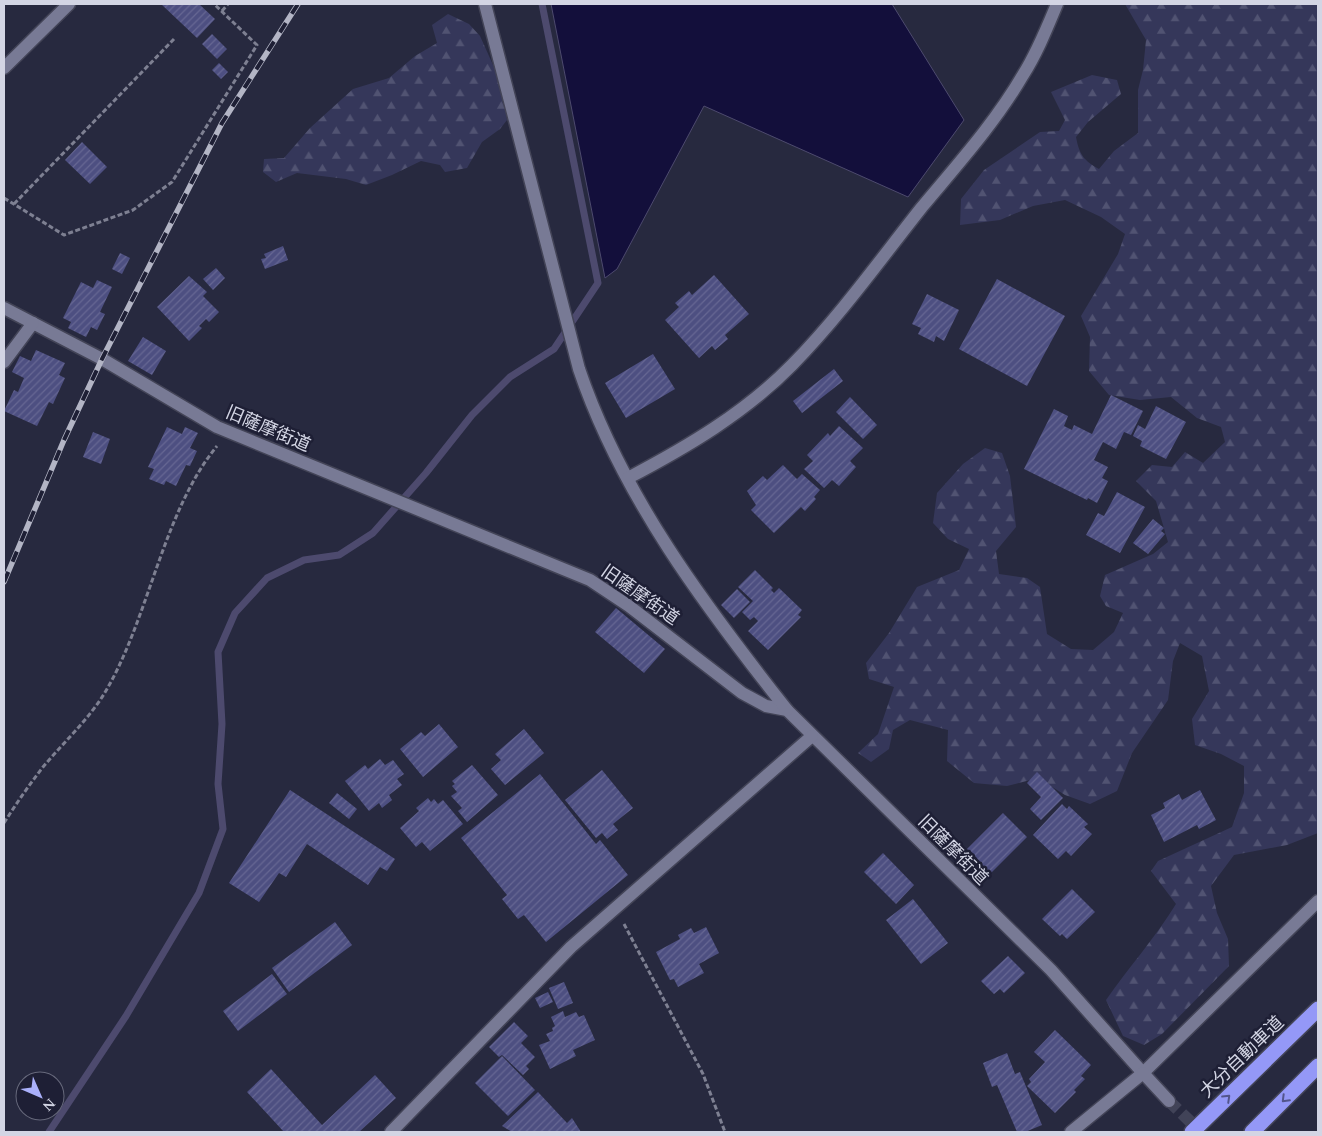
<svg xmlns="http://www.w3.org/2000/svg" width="1322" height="1136" viewBox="0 0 1322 1136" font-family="Spectral,'Noto Sans JP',serif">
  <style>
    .forest { fill: url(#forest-firs) }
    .water { fill: #130f3b; stroke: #4d4a6e }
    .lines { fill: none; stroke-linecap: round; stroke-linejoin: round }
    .stream { stroke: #4d4a6e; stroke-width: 7 }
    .building { fill: url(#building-hatch) }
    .secondary-tunnel { stroke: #414358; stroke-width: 12; stroke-dasharray: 12 6; stroke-linecap: butt }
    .street-casing { stroke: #434457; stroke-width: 15 }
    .secondary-casing { stroke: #434457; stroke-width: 15 }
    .highway-casing { stroke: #434457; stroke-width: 18 }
    .path { stroke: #7e8092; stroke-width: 3; stroke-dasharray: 5 2.5; stroke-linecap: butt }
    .street { stroke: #787a95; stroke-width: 12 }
    .secondary { stroke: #787a95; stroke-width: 12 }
    .highway { stroke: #9498f7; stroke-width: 15 }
    .rail-casing { stroke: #b3b5c5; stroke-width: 5.5 }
    .rail { stroke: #1e1f35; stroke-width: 4; stroke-dasharray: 11; stroke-linecap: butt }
    .oneway { stroke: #53558c }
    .labels { text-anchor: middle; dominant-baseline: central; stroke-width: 5; stroke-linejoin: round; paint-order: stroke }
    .street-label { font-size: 18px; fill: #d3d5e4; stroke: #1e1f35 }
  </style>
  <defs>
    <pattern id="forest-firs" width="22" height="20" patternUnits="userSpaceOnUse" patternTransform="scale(1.25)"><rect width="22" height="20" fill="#35375a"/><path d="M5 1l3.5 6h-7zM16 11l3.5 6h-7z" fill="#515372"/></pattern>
    <pattern id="building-hatch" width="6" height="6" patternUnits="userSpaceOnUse" patternTransform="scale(1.25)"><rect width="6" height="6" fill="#4d4f81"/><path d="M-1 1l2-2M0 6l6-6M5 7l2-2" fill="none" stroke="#666793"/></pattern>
  </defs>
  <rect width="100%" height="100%" fill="#27293f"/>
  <g class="forest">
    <path d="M1125,4h193v829l-31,12 -53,10 -23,31 6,27 11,26 1,27 -67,68 -18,11 -21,-9 -17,-36c23,-33 49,-62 70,-96l-25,-33 7,-10 74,-34 12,-34v-27l-23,-12 -26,-9 -3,-26 17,-28 -7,-35 -22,-13 -7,18 -5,39 -36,53 -15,38 -27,13 -25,-9 -27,-17 -31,8 -33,-3 -27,-22 1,-31 -38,-10 -17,10 -4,19 -18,13 -13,-9 20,-19 16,-47 -25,-8 -3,-16 23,-30 28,-46 42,-17 10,-21 -21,-10 -15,-16 4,-30 26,-29 22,-16 17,5 8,23 6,51 -20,24 3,23 28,4 13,9 7,47 24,15 22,1 21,-18 9,-19 -17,-7 -6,-10 5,-21 48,-21 15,-12 -12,-41 -20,-20 16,-16 20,2 13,-15 18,11 22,-21 -4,-15 -24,-9 -26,-21 -31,3 -31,-5 -20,-24 1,-34 -9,-21 37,-62 7,-20 -24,-17 -36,-17 -32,6 -33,14 -40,5 1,-26 23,-29 56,-38 19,-1 6,-11 -14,-28 41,-17 25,5 4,14 -33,28 -12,15c3,17 8,24 23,32l15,-18 24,-18v-43l5,-20 3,-30z"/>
    <polygon points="448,14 469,24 480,36 502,85 507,120 500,129 482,142 467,168 445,172 440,165 421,161 392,175 366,185 346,179 297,173 276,182 263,172 264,159 284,158 310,128 353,89 389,78 415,56 437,43 432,25"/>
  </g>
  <polygon class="water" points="551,4 892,4 964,120 908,197 704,106 617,269 605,278"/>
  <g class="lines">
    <polyline class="stream" points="49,1132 126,1016 199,893 223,829 218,784 222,724 218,652 235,613 267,578 304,560 339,555 373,533 426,473 472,415 510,377 554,349 598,283 542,4"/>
  </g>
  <g class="building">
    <polygon points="161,4 199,4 215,19 197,38"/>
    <polygon points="212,34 227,49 217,59 202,44"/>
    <polygon points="219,63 228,72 221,79 212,70"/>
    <polygon points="82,142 107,167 90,184 65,160"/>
    <polygon points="283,246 288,260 265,269 261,259 266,258 264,254"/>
    <polygon points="120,253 130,258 122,274 112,269"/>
    <polygon points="216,268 225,278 213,290 203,279"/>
    <polygon points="714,275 749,314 725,335 728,339 715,350 712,346 699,358 665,320 679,307 675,303 689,291 692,295"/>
    <polygon points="189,276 207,292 203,296 219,312 209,322 206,319 199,326 202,328 189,341 157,307"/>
    <polygon points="997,279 1065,316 1027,386 959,349"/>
    <polygon points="97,280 112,287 100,312 105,314 97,330 91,327 86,337 68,328 71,322 63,318 81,282 93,288"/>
    <polygon points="927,294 959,310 944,341 936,336 934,342 918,334 921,328 912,324"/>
    <polygon points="143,337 166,351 152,375 128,361"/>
    <polygon points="36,350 65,363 59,375 65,378 53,404 49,402 37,426 4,411 14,390 18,392 24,378 12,372 20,356 31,361"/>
    <polygon points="653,354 675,389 626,418 605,383"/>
    <polygon points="834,369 843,381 802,413 793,401"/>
    <polygon points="1111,395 1143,411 1131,435 1124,432 1116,449 1103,442 1094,460 1108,467 1102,478 1108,481 1097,503 1088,498 1087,500 1024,469 1054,409 1068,416 1064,426 1072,430 1074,425 1092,434"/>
    <polygon points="850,397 877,425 863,439 836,412"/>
    <polygon points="1156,406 1186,422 1166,459 1140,446 1142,441 1133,436 1138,425 1145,429"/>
    <polygon points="839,426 863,448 850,461 856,467 839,486 832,480 824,488 804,469 813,461 807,455 828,433 830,436"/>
    <polygon points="167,427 182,434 185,427 198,433 190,448 197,451 190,466 186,465 176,486 166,481 164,485 149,479 154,469 148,467"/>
    <polygon points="93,432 110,439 101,464 83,457"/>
    <polygon points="783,465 797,479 802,474 820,490 814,497 816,499 805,511 801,507 774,533 751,510 756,505 747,491 763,476 767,480"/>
    <polygon points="1117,492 1145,507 1120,553 1086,535 1098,513 1104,516"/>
    <polygon points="1153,519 1164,528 1161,531 1165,534 1148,554 1133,543"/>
    <polygon points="755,570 773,588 771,590 774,593 779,588 802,610 798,615 801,617 768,650 748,631 758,621 754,617 750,620 742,612 753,601 738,587"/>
    <polygon points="737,589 750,602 734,618 721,605"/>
    <polygon points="616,608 665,649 644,673 595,632"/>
    <polygon points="439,724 458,747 423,777 400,749 421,732 425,736"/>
    <polygon points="524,729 544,753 505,785 491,769 501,760 495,754"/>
    <polygon points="380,759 385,765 393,760 404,774 397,779 402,785 389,795 392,800 382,808 379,803 369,811 345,781 365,765 368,769"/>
    <polygon points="472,765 498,795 467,822 458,811 462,808 451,796 457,792 452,786 455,784 452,781"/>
    <polygon points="602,770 633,808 613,824 618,830 607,839 602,833 596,838 565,800"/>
    <polygon points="1037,772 1063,798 1041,820 1030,809 1041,797 1027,783"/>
    <polygon points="540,774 596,844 600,840 628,875 546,942 524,915 518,919 502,899 507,895 461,838"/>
    <polygon points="290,790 395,859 387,871 380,867 368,885 307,844 286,877 279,873 259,902 229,883"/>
    <polygon points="1200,790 1216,820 1199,829 1197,825 1164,842 1151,815 1165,808 1163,803 1179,794 1182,800"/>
    <polygon points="337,793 357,809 349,819 329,803"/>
    <polygon points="428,798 431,802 434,799 438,804 443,800 463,824 430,851 422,842 416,847 400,828 419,811 416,808"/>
    <polygon points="1062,804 1067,809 1069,806 1088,824 1084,827 1092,834 1071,856 1066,851 1058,859 1033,835"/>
    <polygon points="1003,813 1027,837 987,877 973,863 977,858 967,849"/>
    <polygon points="883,853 914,885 896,904 864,872"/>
    <polygon points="1072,889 1095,912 1067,939 1062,934 1060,936 1042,919"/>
    <polygon points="913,899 948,943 921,964 886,920"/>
    <polygon points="335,922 352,945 289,992 272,968"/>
    <polygon points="706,927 719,953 699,964 704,973 678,987 674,979 670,980 656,952 680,939 678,935 691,928 694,933"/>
    <polygon points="1008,956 1025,973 1004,993 1000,989 994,994 981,981"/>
    <polygon points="272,974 287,994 238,1031 223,1011"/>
    <polygon points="564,982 573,1003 558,1009 549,988"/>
    <polygon points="548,992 553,1002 540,1008 535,998"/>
    <polygon points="563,1011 565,1017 576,1012 579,1017 584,1015 595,1040 573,1050 576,1056 550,1069 539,1045 550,1041 546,1034 553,1031 552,1028 555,1026 551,1017"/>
    <polygon points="514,1022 528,1036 521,1043 535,1057 526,1066 529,1069 523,1075 502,1055 499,1057 489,1047"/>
    <polygon points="1055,1030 1091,1065 1081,1076 1085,1079 1074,1090 1076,1092 1055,1113 1027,1086 1031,1082 1029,1079 1045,1062 1034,1052"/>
    <polygon points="1007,1053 1015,1074 1020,1072 1042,1125 1025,1132 1017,1132 997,1085 992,1087 983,1063"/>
    <polygon points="502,1056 535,1090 508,1116 475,1083"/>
    <polygon points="271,1069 322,1125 375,1075 396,1098 359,1132 284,1132 247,1092"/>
    <polygon points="538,1092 567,1123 572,1118 581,1132 512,1132 502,1126"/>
  </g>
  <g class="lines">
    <polyline class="secondary-tunnel" points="1169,1101 1201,1132"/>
    <g class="street-casing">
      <g id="street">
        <polyline points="4,68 69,4"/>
        <polyline points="4,308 102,359 217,427 590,580 629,606 742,693 766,706 787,710 1051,970 1143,1073"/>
        <polyline points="4,362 33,323"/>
        <polyline points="1071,1132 1143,1073 1318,901"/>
      </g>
    </g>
    <g class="secondary-casing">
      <g id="secondary">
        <path d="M485,4l94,365c43,127 126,237 208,341"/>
        <path d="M628,478c59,-31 117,-65 164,-113 48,-49 88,-105 130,-158 35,-42 73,-84 101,-132 14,-22 24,-47 34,-71"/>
        <polyline points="1143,1073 1169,1101"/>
        <polyline points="391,1132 571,947 812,736"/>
      </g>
    </g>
    <g class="highway-casing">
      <g id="highway">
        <polyline points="1192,1132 1318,1009"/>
        <polyline points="1252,1132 1318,1066"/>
      </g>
    </g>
    <g class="path">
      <polyline points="222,11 228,4"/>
      <polyline points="4,198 64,235 133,210 172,182 257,45 214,4"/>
      <polyline points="14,204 174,39"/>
      <path d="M4,823c12,-19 25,-38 39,-56 20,-24 45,-47 61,-73 45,-74 58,-181 113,-248"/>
      <polyline points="624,924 703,1074 725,1132"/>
    </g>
    <use href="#street" class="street"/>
    <use href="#secondary" class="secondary"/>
    <use href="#highway" class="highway"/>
    <g class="rail-casing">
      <polyline id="rail" points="4,582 64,440 102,359 222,123 298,4"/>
    </g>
    <use href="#rail" class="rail"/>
  </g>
  <defs><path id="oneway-chevron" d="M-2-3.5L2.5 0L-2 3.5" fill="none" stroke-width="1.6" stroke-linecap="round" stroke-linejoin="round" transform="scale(1.25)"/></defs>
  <g class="oneway">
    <use href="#oneway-chevron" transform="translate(1227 1098) rotate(-44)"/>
    <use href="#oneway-chevron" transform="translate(1285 1099) rotate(135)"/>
  </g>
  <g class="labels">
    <g class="street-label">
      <text transform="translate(268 429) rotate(23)">旧薩摩街道</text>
      <text transform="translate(640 595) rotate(35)">旧薩摩街道</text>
      <text transform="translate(953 850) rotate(45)">旧薩摩街道</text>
      <text transform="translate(1242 1057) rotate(-44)">大分自動車道</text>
    </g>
  </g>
  <rect width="1322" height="1136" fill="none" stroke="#d3d5e4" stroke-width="10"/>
  <g transform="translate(40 1096) rotate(135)"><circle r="24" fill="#1e1f35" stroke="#66687b"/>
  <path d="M0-4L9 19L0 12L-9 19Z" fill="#aab0fb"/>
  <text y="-8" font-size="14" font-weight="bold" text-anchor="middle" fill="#d3d5e4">N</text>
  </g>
</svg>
